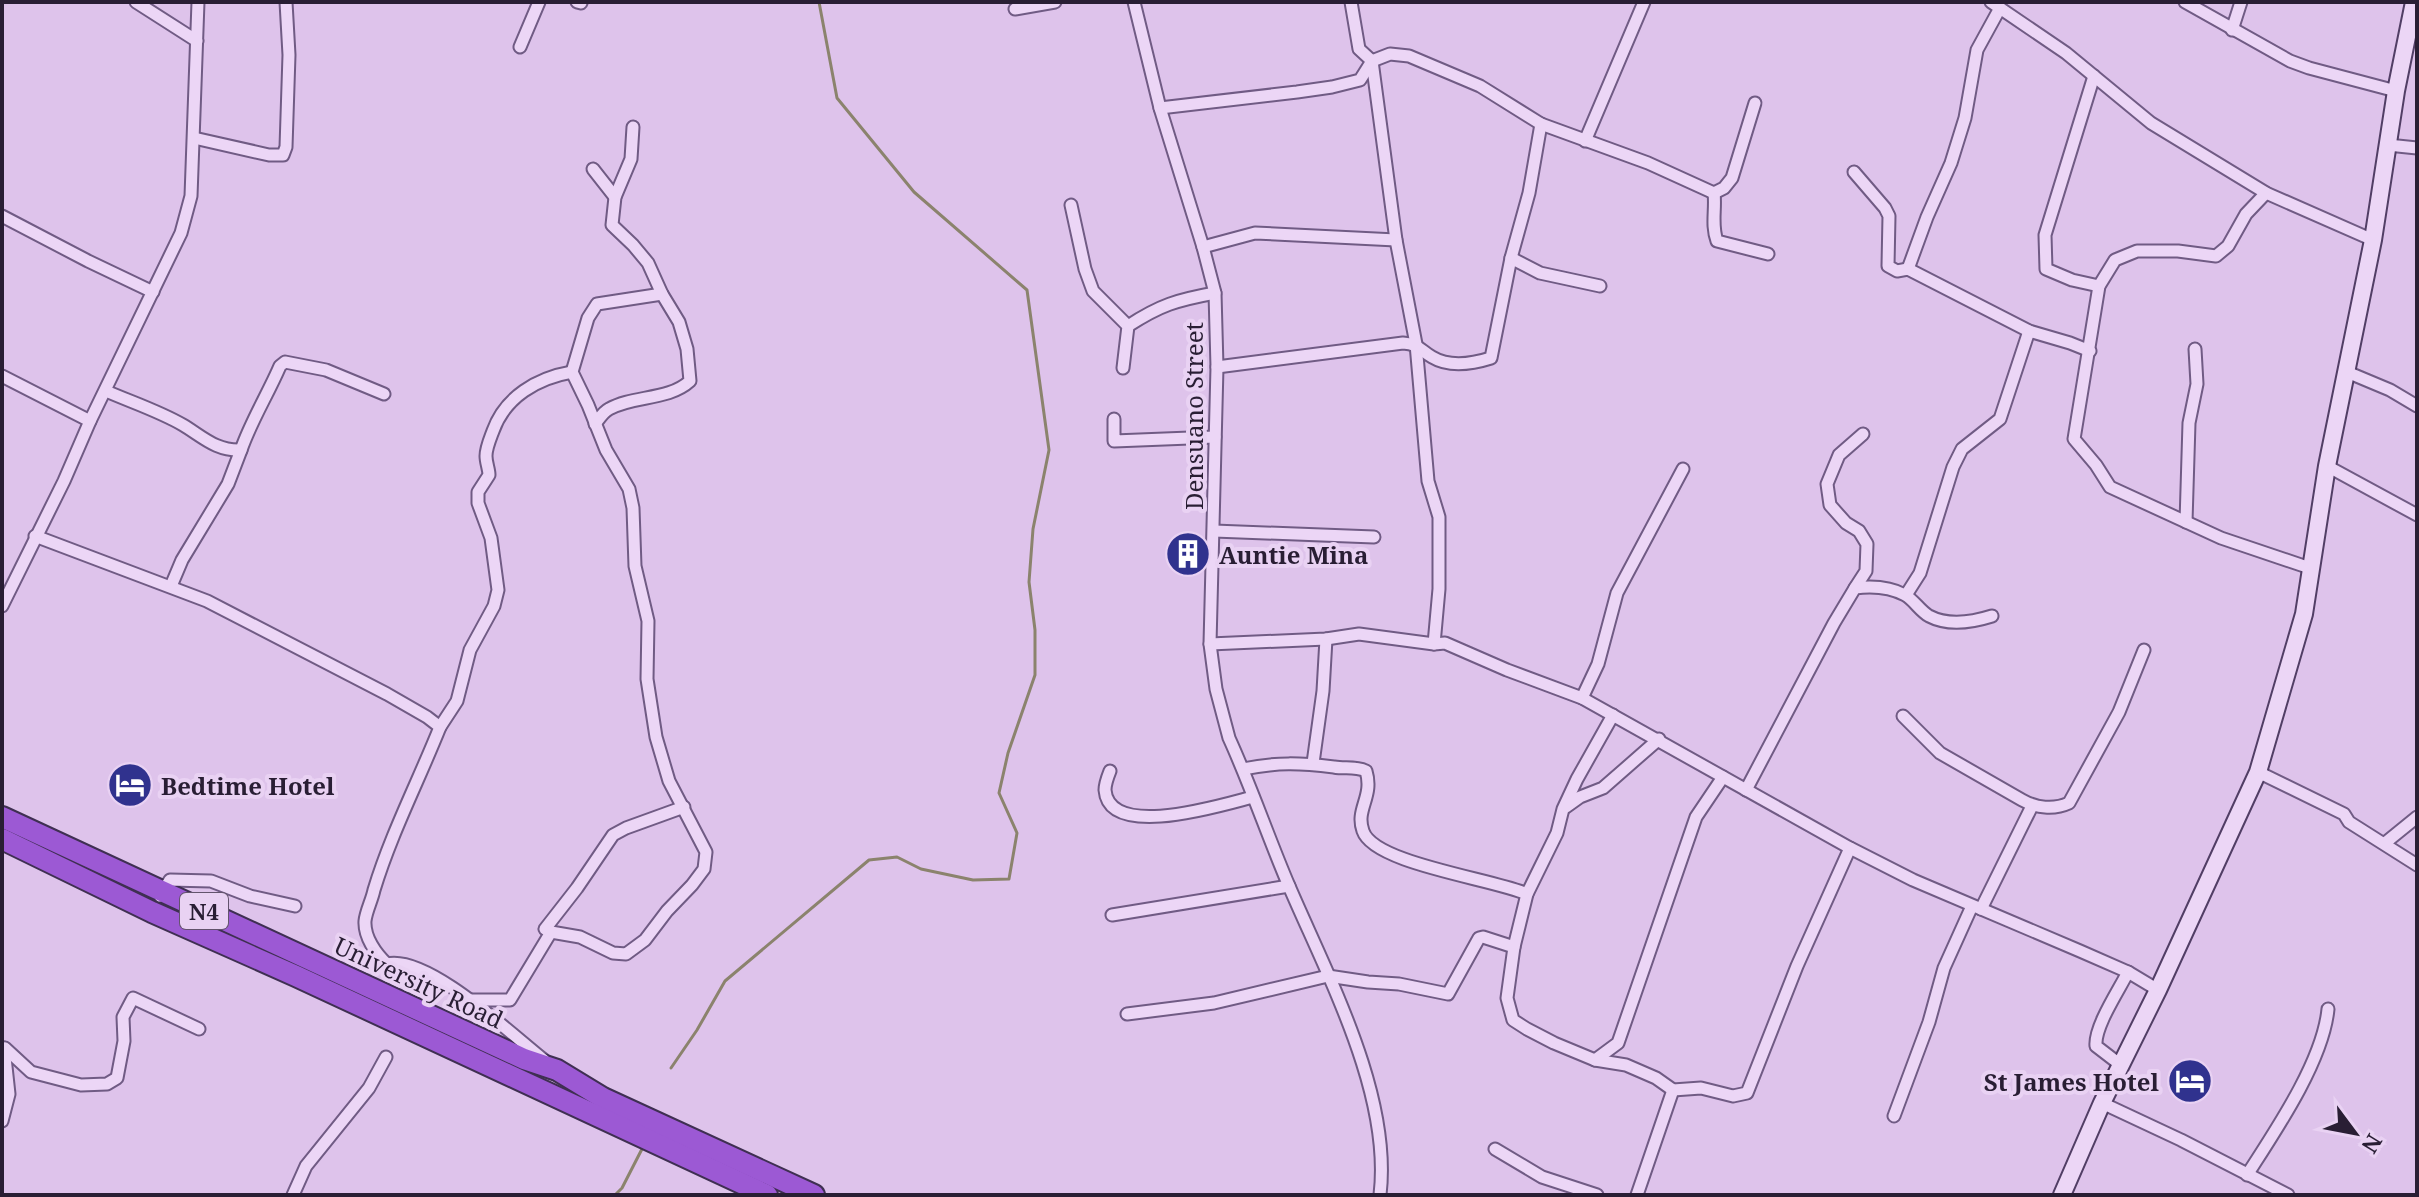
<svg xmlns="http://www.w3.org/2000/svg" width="2419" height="1197" viewBox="0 0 2419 1197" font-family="'Noto Serif',serif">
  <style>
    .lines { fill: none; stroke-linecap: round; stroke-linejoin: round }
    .stream { stroke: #8b836d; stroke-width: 3 }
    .street-casing { stroke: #705b84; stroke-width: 15 }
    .secondary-casing { stroke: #513e65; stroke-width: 20 }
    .highway-casing { stroke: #3f2f52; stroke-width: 24 }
    .street { stroke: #ecd6f6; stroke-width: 11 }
    .secondary { stroke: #ecd6f6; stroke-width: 16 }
    .highway { stroke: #9c59d4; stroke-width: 20 }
    .labels { text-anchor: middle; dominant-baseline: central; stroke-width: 8; stroke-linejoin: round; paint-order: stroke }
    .shield { fill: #e9d2f3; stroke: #63546d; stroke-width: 2 }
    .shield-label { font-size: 22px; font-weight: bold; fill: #291e34 }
    .street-label { font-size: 24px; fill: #291e34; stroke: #e9d2f3 }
    .poi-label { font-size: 24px; font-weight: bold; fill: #291e34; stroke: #e9d2f3; text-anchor: start }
  </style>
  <rect width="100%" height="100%" fill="#dec3eb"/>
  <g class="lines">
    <g class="stream">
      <polyline points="671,1068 697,1030 725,981 869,860 897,857 921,869 973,880 1009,879 1017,833 999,793 1008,753 1035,675 1035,630 1029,582 1033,529 1049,450 1027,290 914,192 837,98 819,2"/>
      <polyline points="615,1195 622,1188 643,1147"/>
    </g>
    <g class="street-casing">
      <g id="street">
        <polyline points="136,2 197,41"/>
        <polyline points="577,2 581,3"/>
        <path d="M1134,2l26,106 43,139 12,46 2,74 -7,277 6,45 13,49c22,48 39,99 60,148 39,91 103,209 91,309"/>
        <polyline points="1351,2 1359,49 1372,61 1396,240 1416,344 1428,481 1439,517 1439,589 1434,644"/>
        <polyline points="1991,2 2066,53 2151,123 2266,193 2373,240"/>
        <polyline points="2185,2 2290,61 2309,68 2396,91"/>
        <polyline points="1015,9 1055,2"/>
        <polyline points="2232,30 2241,2"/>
        <polyline points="520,47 539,2"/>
        <polyline points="2094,76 2045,235 2046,269 2072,280 2099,286"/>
        <polyline points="1160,108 1297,92 1332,87 1360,80 1372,61 1390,54 1409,56 1480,86 1541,124 1648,163 1714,193"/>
        <polyline points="194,138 269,155 283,155 286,147 289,55 286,2"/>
        <polyline points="1585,141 1644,2"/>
        <polyline points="2388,145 2417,148"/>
        <polyline points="593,169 615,197"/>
        <polyline points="1854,172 1885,208 1889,216 1888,266 1897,271 1908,269 2029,331 2070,343 2090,351"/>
        <polyline points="1714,193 1724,188 1732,178 1755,103"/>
        <path d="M1714,193c2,16 -3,32 3,48l51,13"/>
        <polyline points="2266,193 2246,214 2228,246 2216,256 2178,251 2137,251 2115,260 2099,286 2074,439 2096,465 2110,487 2221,538 2310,568"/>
        <polyline points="1071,205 1085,269 1093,291 1128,326 1123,368"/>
        <polyline points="2,216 88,261 153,292"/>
        <polyline points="1203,247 1255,233 1396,240"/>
        <polyline points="1511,258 1540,273 1600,286"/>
        <polyline points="1908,269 1927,217 1951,163 1965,118 1977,50 2000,8"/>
        <path d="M1128,326c32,-21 49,-26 87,-33"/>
        <path d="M1217,367l186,-24c16,1 17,7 29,14 18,11 40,7 59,1l20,-100 18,-65 12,-69"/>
        <polyline points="2347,372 2390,390 2417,406"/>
        <polyline points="2,376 90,421"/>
        <path d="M106,391c25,11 53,20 77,34 20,12 33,26 58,25 10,-29 27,-56 39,-84l5,-4 41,8 58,24"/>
        <polyline points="1114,419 1114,441 1215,437"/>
        <path d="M595,424c4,-5 8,-12 14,-15 24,-14 59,-8 81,-28l-3,-32 -8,-27 -17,-28 -14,-31 -15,-18 -21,-20 3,-28 16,-38 2,-32"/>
        <polyline points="2327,466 2417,515"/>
        <polyline points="2186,522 2189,423 2197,384 2195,349"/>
        <polyline points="1214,531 1374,537"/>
        <path d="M35,536l172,65 180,93 40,23 13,10c-22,55 -49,107 -66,163 -2,10 -8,21 -9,31 -1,16 11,33 22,43 40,-10 125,71 157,96"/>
        <polyline points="171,586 182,560 228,484 241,450"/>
        <polyline points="1855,588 1866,571 1867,544 1859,531 1846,523 1830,505 1827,484 1839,455 1863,434"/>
        <polyline points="1906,595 1920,573 1953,467 1962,449 2000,419 2029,331"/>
        <polyline points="2,606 64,481 90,421 181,233 191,196 198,2"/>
        <polyline points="1210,644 1326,639 1359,634 1434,644 1445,643 1507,670 1582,698 1850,848 1913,880 2080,951 2128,972 2158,990"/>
        <polyline points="1582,698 1598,664 1617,593 1683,469"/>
        <polyline points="1613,715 1577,779 1563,809 1557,833 1527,894 1514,947 1507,998 1513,1020 1527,1029 1554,1043 1595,1060 1626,1065 1656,1078 1673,1090 1701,1088 1733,1096 1747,1093 1797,966 1850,848"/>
        <path d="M1903,716l37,37 82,47c14,8 32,10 47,3l50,-91 25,-62"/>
        <path d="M440,727l17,-26 13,-51 24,-44 4,-16 -7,-52 -13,-35v-11l11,-17c0,-6 -3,-12 -3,-19 0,-8 4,-17 7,-25 12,-34 44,-53 79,-59"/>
        <polyline points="1313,763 1323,691 1326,639"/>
        <path d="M1243,769c34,-7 57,-6 91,-2 11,2 21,-1 32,4 8,26 -11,38 -3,60 11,33 131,48 164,63"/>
        <path d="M1110,771c-2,5 -5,13 -5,19 4,51 120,14 148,7"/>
        <polyline points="2258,772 2344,814 2349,822 2417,865"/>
        <path d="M1746,790l88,-167 21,-35c16,-2 35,-1 50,7 9,5 15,16 24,21 19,10 44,6 63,0"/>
        <polyline points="1566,807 1580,797 1603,788 1659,739"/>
        <polyline points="2385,843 2417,817"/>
        <polyline points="160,896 170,880 211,881 250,896 295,906"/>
        <polyline points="1981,909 2032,806"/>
        <polyline points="1112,915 1289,886"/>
        <polyline points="551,932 580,937 613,953 626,954 645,940 667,911 692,885 704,869 706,852 669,781 656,737 647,679 648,621 635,566 633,508 629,489 606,450 588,405 572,372 588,318 597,304 662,294"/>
        <polyline points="551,932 545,929 577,888 613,835 626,828 684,807"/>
        <polyline points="469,1000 510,1000 551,932"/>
        <polyline points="1127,1014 1214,1003 1328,976 1368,982 1399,984 1448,994 1479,938 1483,937 1514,947"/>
        <polyline points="5,1048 31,1072 81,1085 107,1084 117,1078 124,1041 123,1017 133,998 199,1029"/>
        <polyline points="1595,1060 1618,1043 1696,817 1723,777"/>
        <path d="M2122,1066l-26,-20c-2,-19 23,-56 32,-74"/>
        <polyline points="2102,1103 2181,1140 2288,1195"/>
        <polyline points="1894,1116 1929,1022 1944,968 1972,906"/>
        <polyline points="2,1121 9,1094 4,1048"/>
        <polyline points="1495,1149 1542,1177 1597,1195"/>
        <path d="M2247,1175c29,-45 76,-114 81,-166"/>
        <polyline points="293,1195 306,1166 369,1088 386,1057"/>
        <polyline points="1637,1195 1673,1090"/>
      </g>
    </g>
    <g class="secondary-casing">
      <polyline id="secondary" points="2062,1195 2102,1103 2158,990 2258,772 2304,614 2327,466 2373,240 2396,91 2414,2"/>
    </g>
    <g class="highway-casing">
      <g id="highway">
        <polyline points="2,817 524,1059 557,1070 603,1098 814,1195"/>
        <polyline points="2,839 152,912 296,976 767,1195"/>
      </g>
    </g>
    <use href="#street" class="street"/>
    <use href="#secondary" class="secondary"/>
    <use href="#highway" class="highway"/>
  </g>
  <defs>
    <g id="building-disc" transform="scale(2.3)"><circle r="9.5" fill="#30328e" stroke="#e9d2f3"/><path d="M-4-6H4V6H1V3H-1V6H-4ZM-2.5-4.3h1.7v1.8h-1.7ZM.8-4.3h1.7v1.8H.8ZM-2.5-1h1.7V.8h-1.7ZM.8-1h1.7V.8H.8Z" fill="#fff"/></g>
    <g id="hotel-disc" transform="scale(2.3)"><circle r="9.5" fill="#30328e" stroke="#e9d2f3"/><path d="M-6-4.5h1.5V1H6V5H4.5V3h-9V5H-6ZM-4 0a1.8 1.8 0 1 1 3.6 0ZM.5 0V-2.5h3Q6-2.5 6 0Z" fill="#fff"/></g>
  </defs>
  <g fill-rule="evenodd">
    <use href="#building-disc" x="1188" y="554"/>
    <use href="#hotel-disc" x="130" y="785"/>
    <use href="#hotel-disc" x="2190" y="1081"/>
  </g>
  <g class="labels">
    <rect class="shield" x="180" y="893" width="48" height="36" rx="6"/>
    <g class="shield-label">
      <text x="204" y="911">N4</text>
    </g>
    <g class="street-label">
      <text transform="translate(1193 416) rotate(-90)">Densuano Street</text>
      <text transform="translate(419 982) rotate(25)">University Road</text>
    </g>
    <g class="poi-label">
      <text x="1219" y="554">Auntie Mina</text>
      <text x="161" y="785">Bedtime Hotel</text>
      <text x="2159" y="1081" text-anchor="end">St James Hotel</text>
    </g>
  </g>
  <rect width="2419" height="1197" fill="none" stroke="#291e34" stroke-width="8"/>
  <g transform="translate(2355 1133) rotate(122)" stroke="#e9d2f3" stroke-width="6" paint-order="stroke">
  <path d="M0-6L14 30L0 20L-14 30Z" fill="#291e34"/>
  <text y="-12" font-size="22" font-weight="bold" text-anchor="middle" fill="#291e34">N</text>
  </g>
</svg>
